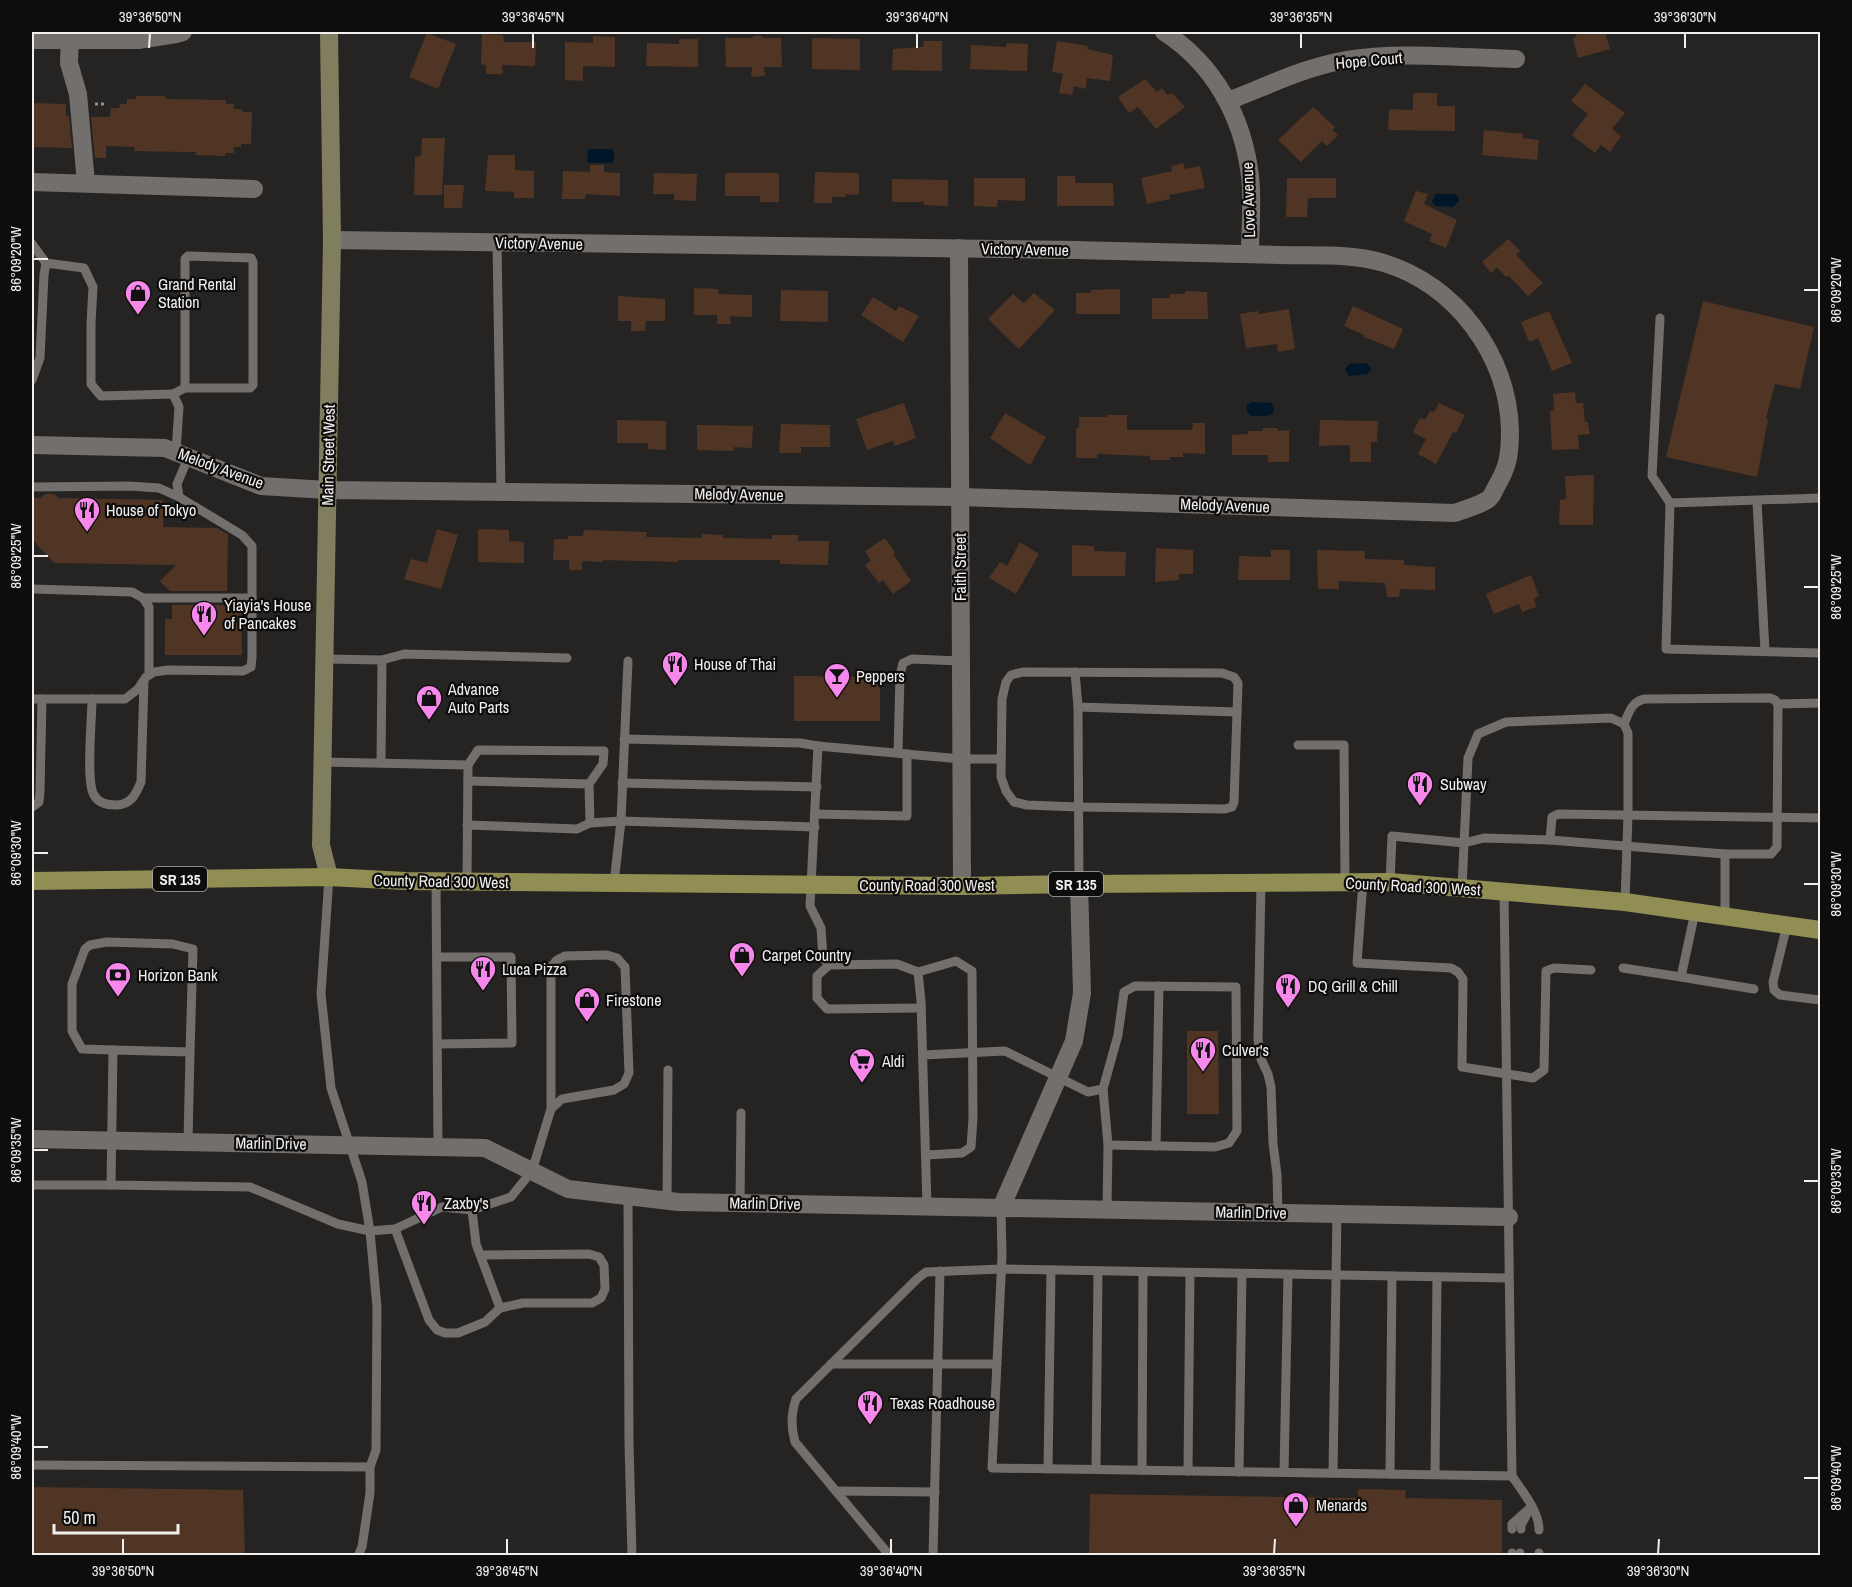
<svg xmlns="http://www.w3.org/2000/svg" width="1852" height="1587" viewBox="0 0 1852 1587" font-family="'Archivo Narrow',sans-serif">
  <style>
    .water { fill: #001729 }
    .building { fill: #503524 }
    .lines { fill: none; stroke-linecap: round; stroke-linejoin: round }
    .path { stroke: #8f8d8c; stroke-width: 3; stroke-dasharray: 3 3; stroke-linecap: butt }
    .service { stroke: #726f6d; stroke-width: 9 }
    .minor { stroke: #726f6d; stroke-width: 18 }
    .secondary { stroke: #817e60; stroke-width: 18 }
    .primary { stroke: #908e53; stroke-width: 18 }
    .ticks { fill: none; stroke: #f1efee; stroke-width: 2 }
    .labels { text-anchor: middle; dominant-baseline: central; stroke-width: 4.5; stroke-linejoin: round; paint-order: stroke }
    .shield { fill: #0e0d0c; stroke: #adabaa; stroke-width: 1.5 }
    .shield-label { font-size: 15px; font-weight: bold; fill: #f1efee }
    .street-label { font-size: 16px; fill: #f1efee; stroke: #0e0d0c }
    .poi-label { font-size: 16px; fill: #f1efee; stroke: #0e0d0c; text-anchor: start }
    .neatline { fill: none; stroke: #f1efee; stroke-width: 2 }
    .ticks-label { font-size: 15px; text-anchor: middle; fill: #f1efee }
  </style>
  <rect width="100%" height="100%" fill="#262422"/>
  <g class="water">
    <polygon points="588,149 611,149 614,151 614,160 612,163 590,163 587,161"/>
    <polygon points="1436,194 1454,194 1458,196 1459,201 1453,207 1436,206 1434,205 1432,201"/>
    <polygon points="1367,363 1371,368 1371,370 1367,374 1349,376 1345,369 1349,364"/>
    <polygon points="1252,402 1271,403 1274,409 1273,414 1266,416 1251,416 1247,411 1247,405"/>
  </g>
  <g class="building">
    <polygon points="1575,32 1605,32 1610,49 1578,58 1573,38 1577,36"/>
    <polygon points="427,33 456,44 438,89 409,77"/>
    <polygon points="482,34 503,35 504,42 536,42 535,66 502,65 503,74 486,74 486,65 481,64"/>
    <polygon points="593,36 615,37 615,67 583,66 583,81 565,80 565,42 593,43"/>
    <polygon points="753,36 762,36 762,38 781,38 782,67 764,67 765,76 751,77 752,67 726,67 725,38 753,38"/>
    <polygon points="812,38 860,39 860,70 812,69"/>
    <polygon points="679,39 698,39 698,67 646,66 647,43 679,44"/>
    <polygon points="924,41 942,41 942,71 892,70 893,49 923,47"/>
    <polygon points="1057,41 1088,46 1087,49 1113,55 1110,81 1087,78 1086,89 1074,86 1072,95 1059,93 1063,74 1052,72"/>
    <polygon points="1007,43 1028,44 1027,71 970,69 971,45 1006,47"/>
    <polygon points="1145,79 1157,92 1162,88 1167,95 1172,93 1185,107 1156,129 1138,107 1129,113 1118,97"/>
    <polygon points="1585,84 1625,113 1612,129 1621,136 1610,152 1601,145 1595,153 1572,135 1588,114 1571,101"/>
    <polygon points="1413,93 1437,93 1437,106 1455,106 1455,131 1388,130 1389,109 1413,110"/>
    <polygon points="136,96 165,96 165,99 226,100 226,104 234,104 234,109 242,109 242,112 252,112 251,144 241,144 241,147 234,147 234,153 225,153 225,156 195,155 196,152 185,152 134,151 135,147 106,146 106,158 95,158 91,117 110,117 111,108 119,108 120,104 127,104 127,99 136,99"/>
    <polygon points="32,103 66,104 66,116 69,116 72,148 32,147"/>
    <polygon points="1313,107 1335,127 1332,130 1338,135 1327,146 1322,141 1301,162 1278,140"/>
    <polygon points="1484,130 1523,134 1523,138 1539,140 1537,160 1482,155"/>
    <polygon points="422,138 445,138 442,195 414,195 415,157 421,156"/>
    <polygon points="488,155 515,155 515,170 534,171 534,198 514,198 514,192 485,191"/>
    <polygon points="1183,163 1185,169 1200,166 1205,188 1169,195 1170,199 1147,204 1141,178 1172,171 1171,166"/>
    <polygon points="590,165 604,165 604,172 620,173 620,196 586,194 585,199 562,199 563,171 590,172"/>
    <polygon points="815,172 859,173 859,195 846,194 846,197 832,197 832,203 814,203"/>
    <polygon points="654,173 697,174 696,201 674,200 674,194 653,194"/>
    <polygon points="725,173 779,173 779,202 760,202 760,196 725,196"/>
    <polygon points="1057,176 1075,176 1075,183 1113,183 1114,206 1057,206"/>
    <polygon points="974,178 1025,178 1025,201 998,200 997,207 974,206"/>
    <polygon points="1287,178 1336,178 1336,198 1308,198 1307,217 1286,217"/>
    <polygon points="892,179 948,180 948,206 924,205 924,202 892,202"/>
    <polygon points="444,185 464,185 462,208 444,208"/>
    <polygon points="1416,191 1428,194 1424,204 1457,220 1446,248 1429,241 1432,234 1404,221"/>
    <polygon points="1508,239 1520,251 1516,255 1543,283 1528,296 1508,275 1506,277 1497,267 1491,273 1482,262"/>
    <polygon points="694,288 718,289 718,294 752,295 752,317 730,316 731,324 717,324 717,315 694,315"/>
    <polygon points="1120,289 1120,314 1076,314 1076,293 1091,293 1091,290"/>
    <polygon points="781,290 828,291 828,322 780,321"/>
    <polygon points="1186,291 1207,292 1208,319 1152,319 1152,298 1170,298 1170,294 1185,294"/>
    <polygon points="1034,293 1055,310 1019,349 988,319 1013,294 1024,303"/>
    <polygon points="618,296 665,299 665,321 646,321 645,331 631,331 631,321 618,321"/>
    <polygon points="873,297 896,311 899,306 919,316 903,342 861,315"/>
    <polygon points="1703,301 1814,327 1800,389 1775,384 1766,418 1768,420 1757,477 1666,457"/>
    <polygon points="1353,306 1403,329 1394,349 1364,337 1364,335 1344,326"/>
    <polygon points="1289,309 1295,349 1278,352 1277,344 1246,348 1240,314 1258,311 1259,314"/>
    <polygon points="1549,311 1572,363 1552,371 1538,338 1529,342 1521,322"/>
    <polygon points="1575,392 1576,403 1583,403 1585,422 1588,422 1590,434 1578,435 1579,449 1552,450 1550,411 1554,411 1553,394"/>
    <polygon points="904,403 916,438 895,446 893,441 867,450 856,419"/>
    <polygon points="1439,403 1465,415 1456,433 1453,432 1436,464 1418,454 1426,439 1413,432 1420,418 1425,420 1430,411 1434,412"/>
    <polygon points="1005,413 1046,437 1030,465 990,438"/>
    <polygon points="1107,415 1127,415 1127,430 1192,430 1193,423 1205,423 1205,454 1183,453 1183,457 1170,457 1170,460 1150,460 1150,456 1097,454 1097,458 1076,458 1076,429 1079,428 1079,417 1106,417"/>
    <polygon points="617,420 666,421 666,450 648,449 648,443 617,443"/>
    <polygon points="1320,420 1378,421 1377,442 1371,442 1371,462 1350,462 1350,445 1319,446"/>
    <polygon points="781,424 830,425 830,447 801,447 801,453 779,453"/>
    <polygon points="697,425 753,426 752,448 734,447 734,451 697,450"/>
    <polygon points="1263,428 1278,428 1278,431 1289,430 1289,462 1268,462 1268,455 1232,455 1232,435 1248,434 1248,431 1263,431"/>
    <polygon points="1594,475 1593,525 1559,525 1560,500 1566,499 1565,476"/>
    <polygon points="45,494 54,494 59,498 163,500 163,527 217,528 228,534 227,591 170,591 160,581 176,565 54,563 32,539 32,498 41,498"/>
    <polygon points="437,529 458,535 441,589 404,579 411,559 427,563"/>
    <polygon points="478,529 509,530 509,541 524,542 524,563 478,562"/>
    <polygon points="584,530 647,532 646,537 702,538 701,534 723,535 723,538 772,539 772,535 798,535 798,541 829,541 828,565 780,564 780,560 678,560 678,562 603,560 603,562 582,561 582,570 569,570 569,560 553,560 554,539 568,539 568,536 583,536"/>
    <polygon points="885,538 895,553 893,554 911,581 893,594 883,580 879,583 865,565 871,561 865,551"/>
    <polygon points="1020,542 1039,554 1016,594 989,578 1000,562 1007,566"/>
    <polygon points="1072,545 1094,546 1094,551 1126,552 1125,576 1072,576"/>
    <polygon points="1156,548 1193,550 1193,574 1179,574 1179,580 1155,582"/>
    <polygon points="1271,550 1290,550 1290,580 1238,580 1239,556 1271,557"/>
    <polygon points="1317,550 1365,551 1365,559 1404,560 1404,565 1435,567 1435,590 1400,589 1399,597 1387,597 1385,583 1339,581 1339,589 1318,589"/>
    <polygon points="1531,575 1539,596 1534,598 1536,607 1522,612 1519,604 1494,614 1486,594"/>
    <polygon points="172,605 227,605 227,607 241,607 242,655 165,655 165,619 172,619"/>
    <polygon points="794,676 880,677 880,721 794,721"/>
    <polygon points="1187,1031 1218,1031 1219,1114 1187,1114"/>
    <polygon points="32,1487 243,1490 245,1556 32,1556"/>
    <polygon points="1358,1489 1406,1490 1405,1498 1502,1500 1502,1556 1089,1556 1090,1494 1358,1498"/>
  </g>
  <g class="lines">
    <polyline class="path" points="95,104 105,104"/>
    <g class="service">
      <polyline points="497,242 501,492"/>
      <polyline points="32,244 46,263"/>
      <polyline points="1660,318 1652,476 1670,503"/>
      <polyline points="32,380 40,358 44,275 46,263 84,268 93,287 91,324 91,384 101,396 173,394 179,407 176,452"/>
      <polyline points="173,394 185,388 250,388 253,385 253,262 251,258 188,256 185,259 185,388"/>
      <polyline points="32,487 129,486 159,488 179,497"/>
      <polyline points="1820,498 1670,503 1666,649 1820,653"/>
      <polyline points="1757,501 1765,651"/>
      <polyline points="32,589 132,592 143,598 149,607 149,675"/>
      <polyline points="143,598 252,598"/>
      <polyline points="324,659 382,660 381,763"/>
      <polyline points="382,660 404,654 567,658"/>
      <polyline points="628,661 621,821 815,827"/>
      <polygon points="1023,672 1222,673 1234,677 1238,683 1234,802 1232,807 1225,809 1078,807 1027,805 1014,802 1006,791 1001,777 1002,699 1006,682 1011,675"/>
      <polyline points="1075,672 1078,707 1079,884"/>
      <polyline points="32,699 125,699 138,689 146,677 154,672 168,670 243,671 251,667 252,657 252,546 242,535 179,497 177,484 188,458"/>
      <path d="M92,699c0,20 -6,78 1,94 4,10 14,12 23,12 15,0 20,-11 25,-23l3,-101"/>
      <polyline points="1078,707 1237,712"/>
      <path d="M1624,724c5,-12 8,-23 21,-25l125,-1 5,2 3,4 42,-1"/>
      <polyline points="624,739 800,743 818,746"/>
      <polyline points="1298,745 1344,745 1345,882"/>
      <polyline points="898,753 900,675 903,663 912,659 960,661"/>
      <polyline points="322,762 468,765 467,882"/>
      <polyline points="468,765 478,750 604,751 603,764 589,784 590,823"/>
      <polyline points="468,781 589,784"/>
      <polyline points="622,783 817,787"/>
      <polyline points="32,807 39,802 40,792 42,699"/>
      <polyline points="815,814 907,816 907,754"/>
      <polyline points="467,825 577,829 590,823 621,821 614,883"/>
      <polyline points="1550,840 1552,817 1558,814 1820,818"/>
      <polyline points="1725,854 1725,916"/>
      <polyline points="1363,881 1357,963 1451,968 1458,972 1463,979 1462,1067 1533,1078 1544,1070 1546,971 1554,968 1591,970"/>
      <polyline points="436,882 438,1147"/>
      <polyline points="1390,882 1392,836 1464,843 1484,838 1550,840 1725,854 1771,854 1777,847 1778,704"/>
      <polyline points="1261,883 1258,1039 1261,1059 1268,1074 1271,1087 1273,1143 1277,1175 1278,1212"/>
      <polyline points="1462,888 1468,758 1478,734 1506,722 1611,718 1624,724 1628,733 1628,815 1625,902"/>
      <polyline points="1695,912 1681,977 1754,989"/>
      <polyline points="1787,925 1773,982 1774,990 1780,995 1820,1000"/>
      <polyline points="437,957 511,957 512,1043 438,1044"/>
      <polyline points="829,965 817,976 817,998 827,1009 921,1008"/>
      <polyline points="1623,968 1681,977"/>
      <polyline points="918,972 956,961 972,971 973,1118 971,1147 962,1153 926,1155"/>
      <polyline points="113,1050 82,1049 72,1031 72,984 85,949 90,945 107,942 173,944 193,949 190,1052"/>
      <polyline points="923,1055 1005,1051 1088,1092 1103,1089 1118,1035 1124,992 1135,986 1236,987 1237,1131 1229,1143 1215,1147 1108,1145"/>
      <polyline points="1103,1089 1108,1145 1107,1209"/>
      <polyline points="188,1141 190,1052 113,1050 111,1185 250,1187 338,1224 370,1231 395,1229 442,1207 472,1210 511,1197 532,1171 551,1109 562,1099 614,1090 624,1084 629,1073 625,967 617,958 607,955 565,956 557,960 551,967 551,1109"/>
      <polyline points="1156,1146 1159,986"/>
      <polyline points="32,1185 111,1185"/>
      <polyline points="628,1196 629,1444 632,1556"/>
      <polyline points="667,1201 668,1070"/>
      <polyline points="740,1203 741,1113"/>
      <polyline points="927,1206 921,1001 918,972 897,964 829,965 823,958 821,928 810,906 818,746 961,759 1001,759"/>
      <polyline points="1001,1208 1002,1256 992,1468 1512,1476 1504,891"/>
      <polyline points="472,1210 476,1244 500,1308 523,1303 592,1303 601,1298 605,1289 604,1265 599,1257 589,1254 480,1255"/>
      <polyline points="395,1229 429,1320 437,1330 445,1333 458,1333 485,1322 500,1308"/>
      <polyline points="831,1364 997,1364"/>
      <polyline points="32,1465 370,1467 376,1450 377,1307 370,1231 362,1182 331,1088 321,994 329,877"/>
      <polyline points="1048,1469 1051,1270"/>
      <polyline points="1096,1469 1098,1271"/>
      <polyline points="1142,1470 1143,1272"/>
      <polyline points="1188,1471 1190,1273"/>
      <polyline points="1239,1472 1242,1274"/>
      <polyline points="1284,1472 1288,1275"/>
      <polyline points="1333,1473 1337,1213"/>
      <polyline points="1390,1474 1392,1276"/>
      <polyline points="1435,1474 1437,1277"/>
      <path d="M1512,1476c10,15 27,35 27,54"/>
      <polyline points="836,1491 935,1492"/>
      <polyline points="1512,1529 1512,1524 1531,1507"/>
      <polyline points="1521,1529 1521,1525 1527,1514"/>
      <polyline points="358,1556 362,1547 370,1493 370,1467"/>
      <path d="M890,1556l-95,-114c-4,-14 -4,-29 1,-43l121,-120 9,-7 76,-3 506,9"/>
      <polyline points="933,1556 940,1271"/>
      <polyline points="1512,1556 1512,1553"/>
      <polyline points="1520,1556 1520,1553"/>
      <polyline points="1539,1556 1539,1553"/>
    </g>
    <g class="minor">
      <polyline points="70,32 69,63 78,94 86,183"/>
      <path d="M1164,32c50,32 79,85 86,144 3,26 0,52 0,78"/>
      <polyline points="32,40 138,40 176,34 183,32"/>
      <path d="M1228,101c39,-15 77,-34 118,-41 53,-9 116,-2 170,-1"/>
      <polyline points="32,182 254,189"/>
      <polyline points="959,248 962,886"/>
      <path d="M32,445l133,3 96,38 66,4 633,7 495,16c10,-4 23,-7 32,-13 5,-3 5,-5 8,-11 13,-22 15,-33 15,-59 -2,-75 -54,-145 -126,-167 -34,-10 -70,-7 -104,-8 -68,-2 -135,-3 -202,-5 -249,-4 -498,-7 -746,-10"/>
      <polyline points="32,1139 485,1148 568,1189 678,1202 1509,1217"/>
      <polyline points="1001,1208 1074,1041 1082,993 1079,884"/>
    </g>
    <polyline class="secondary" points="329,877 321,845 332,240 329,32"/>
    <polyline class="primary" points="32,881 329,877 405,881 962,886 1079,884 1390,882 1625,902 1820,930"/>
  </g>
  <path class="ticks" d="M149,48l1,-15M533,48v-15M917,48v-15M1301,48v-15M1685,48v-15M33,259h15M1804,290h15M33,556h15M1804,587h15M33,853h15M1804,884h15M33,1150h15M1804,1181h15M33,1447h15M1804,1478h15M123,1554v-15M507,1554v-15M891,1554v-15M1274,1554l1,-15M1658,1554l1,-15"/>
  <defs>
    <g id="shop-pin" transform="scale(1.35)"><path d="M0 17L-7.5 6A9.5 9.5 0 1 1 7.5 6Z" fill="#f788eb" stroke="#0e0d0c"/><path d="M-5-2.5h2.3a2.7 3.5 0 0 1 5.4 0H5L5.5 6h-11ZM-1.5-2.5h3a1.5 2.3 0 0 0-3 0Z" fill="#111"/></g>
    <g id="restaurant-pin" transform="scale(1.35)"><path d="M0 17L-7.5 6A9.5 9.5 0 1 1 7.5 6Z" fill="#f788eb" stroke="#0e0d0c"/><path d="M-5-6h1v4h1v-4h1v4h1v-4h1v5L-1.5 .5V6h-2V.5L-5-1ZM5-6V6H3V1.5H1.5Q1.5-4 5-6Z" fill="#111"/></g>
    <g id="bar-pin" transform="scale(1.35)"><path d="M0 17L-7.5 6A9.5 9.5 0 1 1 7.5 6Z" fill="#f788eb" stroke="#0e0d0c"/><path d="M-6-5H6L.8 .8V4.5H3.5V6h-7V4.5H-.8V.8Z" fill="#111"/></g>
    <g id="bank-pin" transform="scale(1.35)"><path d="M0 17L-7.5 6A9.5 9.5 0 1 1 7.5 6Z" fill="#f788eb" stroke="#0e0d0c"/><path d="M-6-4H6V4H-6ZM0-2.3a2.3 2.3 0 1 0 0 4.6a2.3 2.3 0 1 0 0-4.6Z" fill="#111"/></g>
    <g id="supermarket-pin" transform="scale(1.35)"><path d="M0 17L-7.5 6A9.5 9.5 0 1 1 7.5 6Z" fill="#f788eb" stroke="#0e0d0c"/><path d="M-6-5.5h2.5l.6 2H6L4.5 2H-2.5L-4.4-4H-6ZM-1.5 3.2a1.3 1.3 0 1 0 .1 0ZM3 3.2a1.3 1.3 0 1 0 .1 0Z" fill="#111"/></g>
  </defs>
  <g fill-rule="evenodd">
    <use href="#shop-pin" x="138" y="293"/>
    <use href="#restaurant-pin" x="87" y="510"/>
    <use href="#restaurant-pin" x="204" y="614"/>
    <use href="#restaurant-pin" x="675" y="664"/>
    <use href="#bar-pin" x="837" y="676"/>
    <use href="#shop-pin" x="429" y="698"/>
    <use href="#restaurant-pin" x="1420" y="784"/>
    <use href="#shop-pin" x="742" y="955"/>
    <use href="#restaurant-pin" x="483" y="969"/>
    <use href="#bank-pin" x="118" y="975"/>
    <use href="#restaurant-pin" x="1288" y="986"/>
    <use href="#shop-pin" x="587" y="1000"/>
    <use href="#restaurant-pin" x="1203" y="1050"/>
    <use href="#supermarket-pin" x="862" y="1061"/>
    <use href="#restaurant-pin" x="424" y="1203"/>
    <use href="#restaurant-pin" x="870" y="1403"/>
    <use href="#shop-pin" x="1296" y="1505"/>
  </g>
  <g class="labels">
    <g class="shield">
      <rect x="153" y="867" width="54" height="24" rx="4.5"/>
      <rect x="1049" y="872" width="54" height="24" rx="4.5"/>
    </g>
    <g class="shield-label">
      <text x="180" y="879">SR 135</text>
      <text x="1076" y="884">SR 135</text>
    </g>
    <g class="street-label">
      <text transform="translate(1369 60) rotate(-5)">Hope Court</text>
      <text transform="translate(1248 200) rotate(-92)">Love Avenue</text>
      <text transform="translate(539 243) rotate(1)">Victory Avenue</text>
      <text transform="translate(1025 249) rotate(1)">Victory Avenue</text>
      <text transform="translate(328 455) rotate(-89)">Main Street West</text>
      <text transform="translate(221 468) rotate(20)">Melody Avenue</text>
      <text transform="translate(739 494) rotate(1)">Melody Avenue</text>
      <text transform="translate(1225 505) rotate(2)">Melody Avenue</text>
      <text transform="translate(960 567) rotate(-90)">Faith Street</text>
      <text transform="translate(441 881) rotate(1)">County Road 300 West</text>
      <text x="927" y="885">County Road 300 West</text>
      <text transform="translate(1413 886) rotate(3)">County Road 300 West</text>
      <text transform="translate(271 1143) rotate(1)">Marlin Drive</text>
      <text transform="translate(765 1203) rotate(1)">Marlin Drive</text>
      <text transform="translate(1251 1212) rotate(1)">Marlin Drive</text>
    </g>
    <g class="poi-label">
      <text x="158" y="284">Grand Rental<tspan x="158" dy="18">Station</tspan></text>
      <text x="106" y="510">House of Tokyo</text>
      <text x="224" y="605">Yiayia's House<tspan x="224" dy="18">of Pancakes</tspan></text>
      <text x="694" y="664">House of Thai</text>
      <text x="856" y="676">Peppers</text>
      <text x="448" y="689">Advance<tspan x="448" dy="18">Auto Parts</tspan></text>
      <text x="1440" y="784">Subway</text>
      <text x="762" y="955">Carpet Country</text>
      <text x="502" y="969">Luca Pizza</text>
      <text x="138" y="975">Horizon Bank</text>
      <text x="1308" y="986">DQ Grill &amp; Chill</text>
      <text x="606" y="1000">Firestone</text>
      <text x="1222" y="1050">Culver's</text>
      <text x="882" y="1061">Aldi</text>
      <text x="444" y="1203">Zaxby's</text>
      <text x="890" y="1403">Texas Roadhouse</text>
      <text x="1316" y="1505">Menards</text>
    </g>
  </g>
  <rect width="1852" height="1587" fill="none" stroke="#0e0d0c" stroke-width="66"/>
  <path d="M54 1524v9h124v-9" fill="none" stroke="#f1efee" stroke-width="3"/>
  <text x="63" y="1524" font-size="18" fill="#f1efee" stroke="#0e0d0c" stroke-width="4.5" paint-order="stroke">50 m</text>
  <rect x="33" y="33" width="1786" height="1521" class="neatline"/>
  <g class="ticks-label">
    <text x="150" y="22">39°36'50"N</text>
    <text x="533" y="22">39°36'45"N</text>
    <text x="917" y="22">39°36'40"N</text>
    <text x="1301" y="22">39°36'35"N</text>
    <text x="1685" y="22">39°36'30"N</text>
    <text transform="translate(16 259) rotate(-90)" y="5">86°09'20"W</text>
    <text transform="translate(1836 290) rotate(-90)" y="5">86°09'20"W</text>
    <text transform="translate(16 556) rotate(-90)" y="5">86°09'25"W</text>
    <text transform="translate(1836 587) rotate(-90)" y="5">86°09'25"W</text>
    <text transform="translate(16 853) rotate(-90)" y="5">86°09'30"W</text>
    <text transform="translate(1836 884) rotate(-90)" y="5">86°09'30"W</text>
    <text transform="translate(16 1150) rotate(-90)" y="5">86°09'35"W</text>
    <text transform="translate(1836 1181) rotate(-90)" y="5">86°09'35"W</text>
    <text transform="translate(16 1447) rotate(-90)" y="5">86°09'40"W</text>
    <text transform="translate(1836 1478) rotate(-90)" y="5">86°09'40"W</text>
    <text x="123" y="1576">39°36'50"N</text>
    <text x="507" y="1576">39°36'45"N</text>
    <text x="891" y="1576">39°36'40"N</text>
    <text x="1274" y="1576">39°36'35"N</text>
    <text x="1658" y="1576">39°36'30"N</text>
  </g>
</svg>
